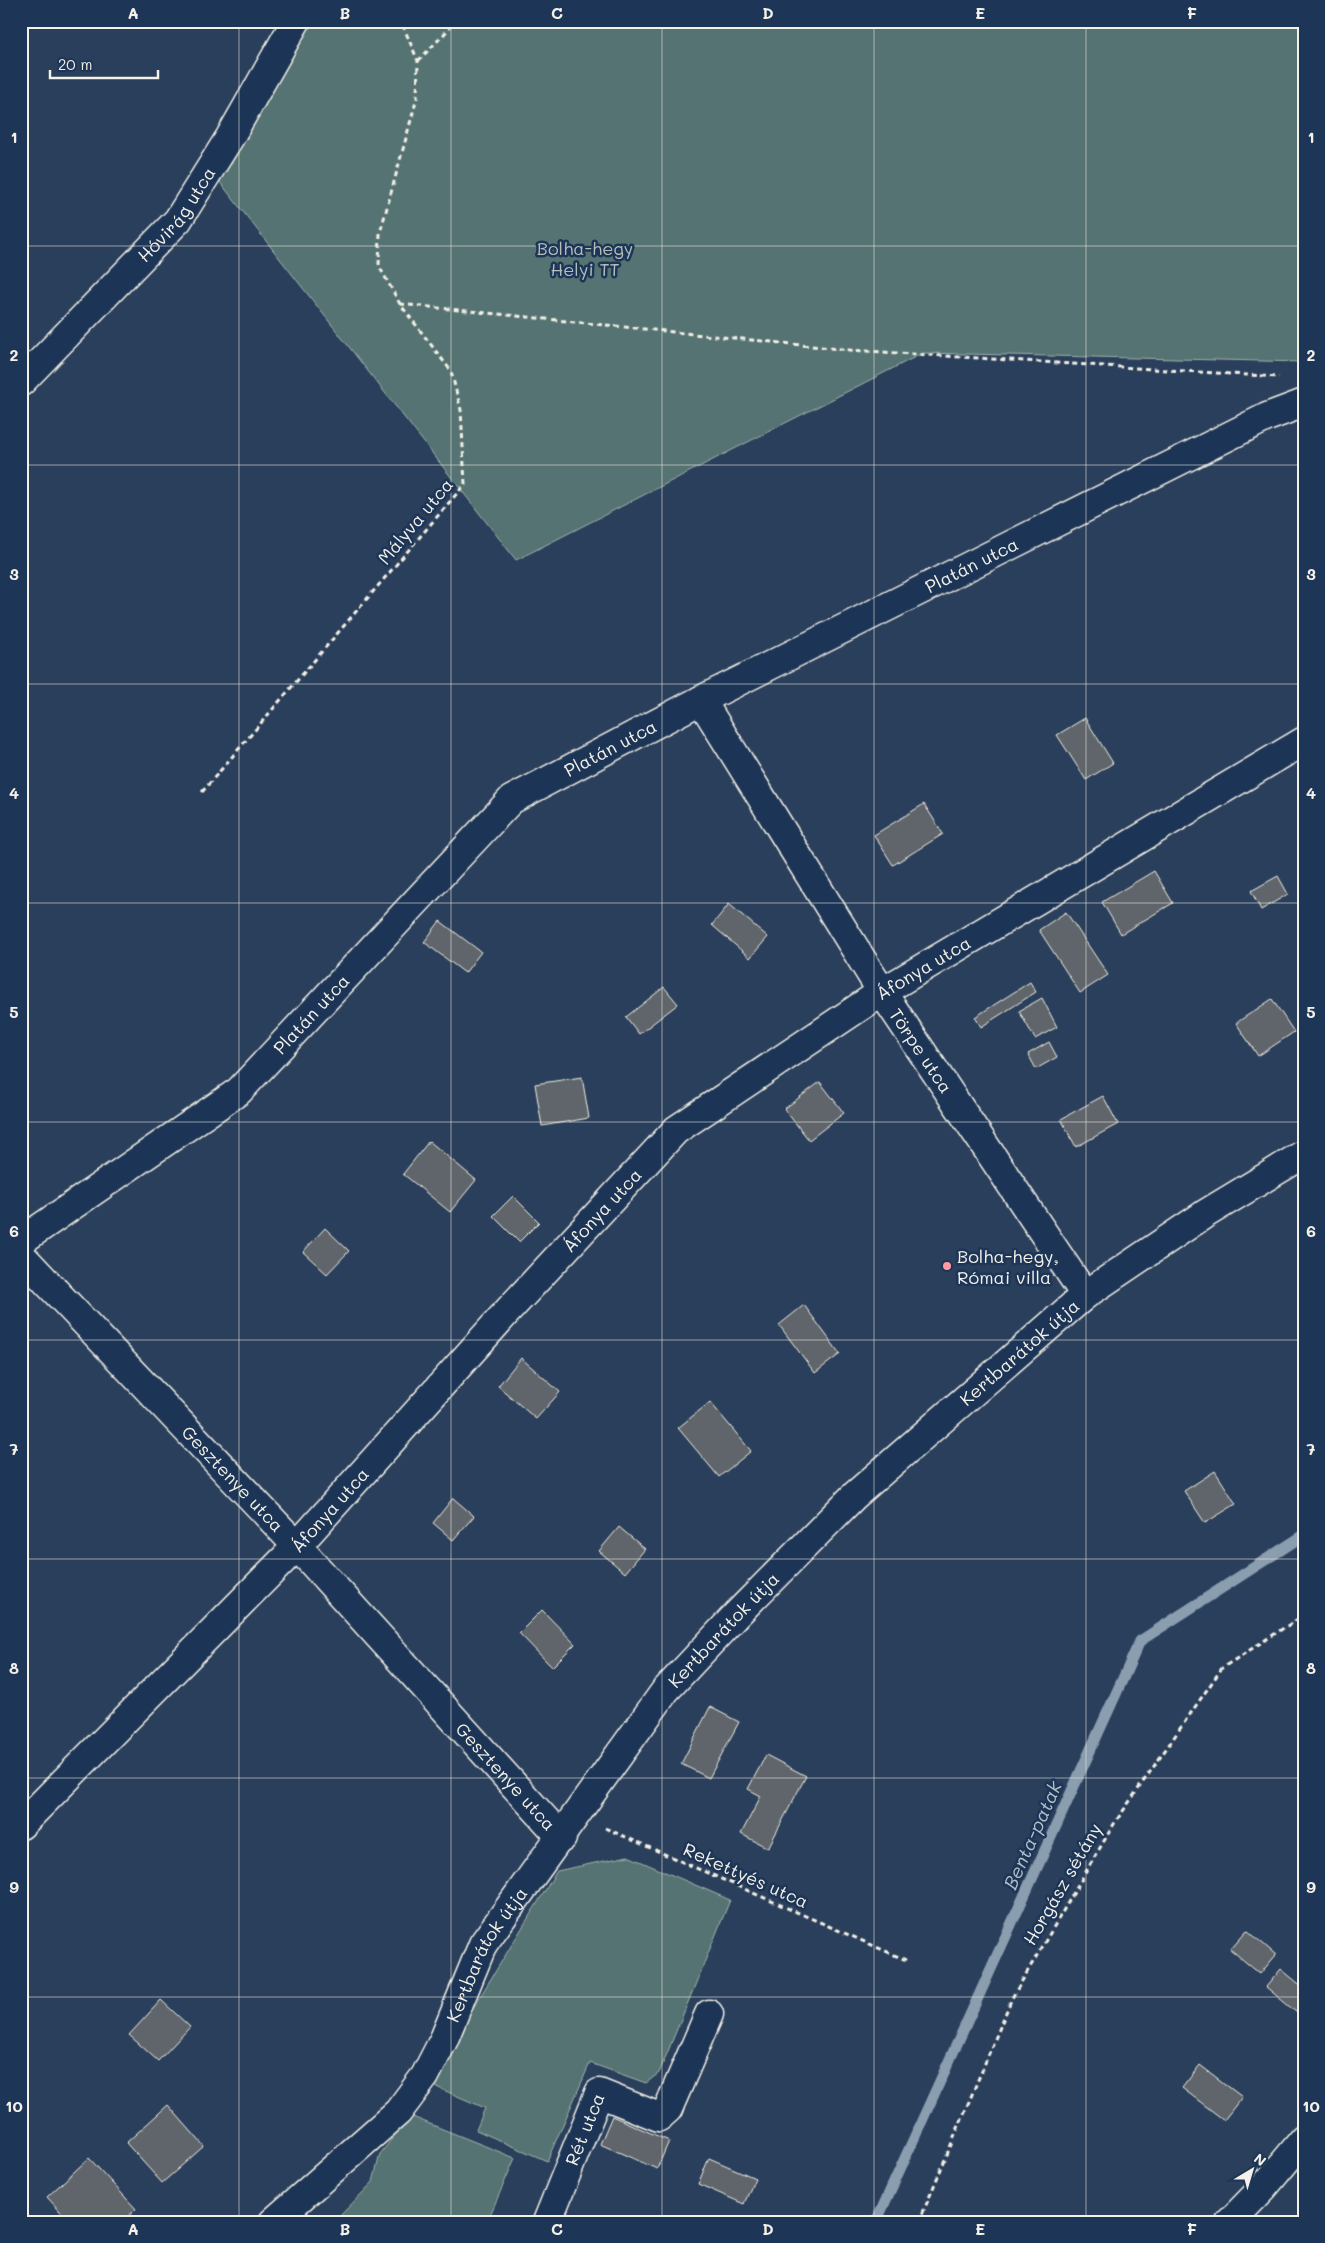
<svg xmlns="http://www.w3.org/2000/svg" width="1325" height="2243" viewBox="0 0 1325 2243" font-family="Mali,sans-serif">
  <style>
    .green { fill: #547372; stroke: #a4b2ad }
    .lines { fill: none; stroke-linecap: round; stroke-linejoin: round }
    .stream { stroke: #8b9eb0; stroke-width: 11 }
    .building { fill: #5f656a; stroke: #f4f1e8 }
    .minor-casing { stroke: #f4f1e8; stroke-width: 31 }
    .path { stroke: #f4f1e8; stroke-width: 3; stroke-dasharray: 5 4; stroke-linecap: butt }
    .minor { stroke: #1d3557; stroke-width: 28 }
    .grid { fill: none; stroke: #f4f1e8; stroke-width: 1; stroke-opacity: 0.55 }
    .poi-dot { fill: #ff9aa2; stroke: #1d3557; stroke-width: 2 }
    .labels { text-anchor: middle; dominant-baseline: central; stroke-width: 5; stroke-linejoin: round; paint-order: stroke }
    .street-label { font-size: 18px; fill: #f4f1e8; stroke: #1d3557 }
    .park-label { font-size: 18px; fill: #b4bfb9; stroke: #1d3557 }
    .poi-label { font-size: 18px; fill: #f4f1e8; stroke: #1d3557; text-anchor: start }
    .water-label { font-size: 19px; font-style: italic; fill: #b7c1c7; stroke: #1d3557 }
    .neatline { fill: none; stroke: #f4f1e8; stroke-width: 2 }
    .grid-label { font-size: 16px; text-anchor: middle; font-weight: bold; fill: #f4f1e8 }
  </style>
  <rect width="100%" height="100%" fill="#2a3f5b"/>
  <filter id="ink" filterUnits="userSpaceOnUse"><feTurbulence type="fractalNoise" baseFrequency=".02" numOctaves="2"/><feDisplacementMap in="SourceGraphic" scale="10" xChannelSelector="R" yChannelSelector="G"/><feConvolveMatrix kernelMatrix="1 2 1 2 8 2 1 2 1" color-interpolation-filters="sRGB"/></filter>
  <g filter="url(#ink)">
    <g class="green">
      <polygon points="305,21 1304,21 1304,362 923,353 516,560 219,181"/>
      <polygon points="628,1856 730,1900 659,2073 646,2083 590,2063 547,2161 476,2130 485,2108 427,2083 557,1871"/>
      <polygon points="410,2116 515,2158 487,2222 334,2222 373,2182 380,2154"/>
    </g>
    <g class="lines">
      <polyline class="stream" points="876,2222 1140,1641 1304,1535"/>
    </g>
    <g class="building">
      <polygon points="1085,718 1113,763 1086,780 1057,735"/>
      <polygon points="924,804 943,834 893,865 874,835"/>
      <polygon points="1154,871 1173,903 1121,934 1102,902"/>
      <polygon points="1278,876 1288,894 1261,910 1251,891"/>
      <polygon points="729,904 768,937 750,958 712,925"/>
      <polygon points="1066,912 1108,975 1080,993 1039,930"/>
      <polygon points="440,921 481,952 465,973 424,942"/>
      <polygon points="1030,982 1036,992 981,1027 975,1017"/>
      <polygon points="664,987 678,1004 639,1034 626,1017"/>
      <polygon points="1042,998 1057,1027 1035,1039 1019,1011"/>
      <polygon points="1272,999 1294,1032 1258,1056 1236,1023"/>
      <polygon points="1049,1042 1057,1057 1036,1069 1028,1054"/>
      <polygon points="582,1077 589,1118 542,1126 535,1084"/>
      <polygon points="820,1082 844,1113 809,1140 784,1109"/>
      <polygon points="1103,1096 1118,1124 1076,1147 1061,1119"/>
      <polygon points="429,1141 476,1180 450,1212 403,1174"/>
      <polygon points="513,1196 539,1222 519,1242 493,1216"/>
      <polygon points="325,1228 349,1251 327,1274 303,1252"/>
      <polygon points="804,1305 840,1354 815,1373 779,1325"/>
      <polygon points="521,1358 560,1392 536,1419 498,1386"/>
      <polygon points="710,1402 751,1451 719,1477 678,1428"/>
      <polygon points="1215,1471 1236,1504 1205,1523 1184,1491"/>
      <polygon points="453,1498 474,1516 453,1540 433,1523"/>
      <polygon points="619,1527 645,1549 625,1573 599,1551"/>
      <polygon points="542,1610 575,1644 552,1667 519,1633"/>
      <polygon points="710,1707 739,1722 709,1778 681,1764"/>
      <polygon points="766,1755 806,1776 768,1848 741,1834 761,1796 748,1789"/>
      <polygon points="1247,1930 1276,1955 1260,1974 1230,1949"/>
      <polygon points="1281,1969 1304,1988 1304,2014 1302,2017 1266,1987"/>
      <polygon points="161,2000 190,2027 158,2061 129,2035"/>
      <polygon points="1200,2065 1242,2097 1224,2120 1182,2088"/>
      <polygon points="168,2105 204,2146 162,2183 126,2143"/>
      <polygon points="612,2116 669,2141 657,2169 600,2144"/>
      <polygon points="89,2158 136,2209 122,2222 70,2222 47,2197"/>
      <polygon points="709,2158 755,2178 744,2204 698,2184"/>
    </g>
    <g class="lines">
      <g class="minor-casing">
        <g id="minor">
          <path id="s1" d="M21,382l157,-162 52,-83 66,-116"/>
          <path id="s2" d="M701,700l181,292 203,303"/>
          <path id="s3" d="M21,1241l218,-150 272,-291 190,-100 566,-283 37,-14"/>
          <path id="s4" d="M21,1255l276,291 265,292"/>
          <path id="s5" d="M21,1825l276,-279 208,-232 171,-184 206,-138 422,-251"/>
          <path id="s6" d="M273,2222l125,-110 27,-36 19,-37 39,-95 182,-253 72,-77 117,-118 231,-201 120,-81 99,-60"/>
          <path id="s7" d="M547,2222l52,-129 60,24 9,-8 41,-95"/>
          <polyline points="1230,2222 1263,2188 1304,2139"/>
        </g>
      </g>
      <g class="path">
        <polyline points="418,61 448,30 452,21"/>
        <polyline points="400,304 850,350 1279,377"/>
        <polyline points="202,792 465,484 461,410 451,371 400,304 379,266 380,233 417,98 418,61 401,21"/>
        <polyline points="605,1828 906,1960"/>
        <polyline points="919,2222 1012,1998 1114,1824 1222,1668 1304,1615"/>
      </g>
      <use href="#minor" class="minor"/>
    </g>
  </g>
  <path class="grid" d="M239,21v2201M451,21v2201M662,21v2201M874,21v2201M1086,21v2201M21,246h1283M21,465h1283M21,684h1283M21,903h1283M21,1122h1283M21,1340h1283M21,1559h1283M21,1778h1283M21,1997h1283"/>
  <circle class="poi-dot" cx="947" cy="1266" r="5"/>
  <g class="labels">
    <g class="street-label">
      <text stroke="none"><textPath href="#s1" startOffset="229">Hóvirág utca</textPath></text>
      <text transform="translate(415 521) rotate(-50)">Mályva utca</text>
      <text stroke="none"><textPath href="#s3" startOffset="1180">Platán utca</textPath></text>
      <text stroke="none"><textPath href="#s3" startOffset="775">Platán utca</textPath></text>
      <text stroke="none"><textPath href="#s5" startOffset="1251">Áfonya utca</textPath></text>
      <text stroke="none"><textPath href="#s3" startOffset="370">Platán utca</textPath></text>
      <text stroke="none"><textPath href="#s2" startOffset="414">Törpe utca</textPath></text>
      <text stroke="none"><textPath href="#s5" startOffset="846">Áfonya utca</textPath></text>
      <text stroke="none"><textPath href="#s6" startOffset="1158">Kertbarátok útja</textPath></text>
      <text stroke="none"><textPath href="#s4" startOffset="308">Gesztenye utca</textPath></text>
      <text stroke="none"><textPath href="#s5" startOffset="441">Áfonya utca</textPath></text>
      <text stroke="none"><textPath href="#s6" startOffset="752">Kertbarátok útja</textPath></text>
      <text stroke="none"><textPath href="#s4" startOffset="712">Gesztenye utca</textPath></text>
      <text transform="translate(746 1875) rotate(24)">Rekettyés utca</text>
      <text transform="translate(1062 1884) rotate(-60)">Horgász sétány</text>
      <text stroke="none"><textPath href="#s6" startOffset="348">Kertbarátok útja</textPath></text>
      <text stroke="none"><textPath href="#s7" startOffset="100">Rét utca</textPath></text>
    </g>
    <g class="park-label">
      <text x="585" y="248">Bolha-hegy<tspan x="585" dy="21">Helyi TT</tspan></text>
    </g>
    <g class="poi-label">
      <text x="957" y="1256">Bolha-hegy,<tspan x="957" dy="21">Római villa</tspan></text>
    </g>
    <g class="water-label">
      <text transform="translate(1032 1835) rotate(-66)">Benta-patak</text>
    </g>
  </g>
  <rect width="1325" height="2243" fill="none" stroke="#1d3557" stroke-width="55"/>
  <g transform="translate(1252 2170) rotate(38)" stroke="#1d3557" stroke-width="4" paint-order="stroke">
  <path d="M0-4L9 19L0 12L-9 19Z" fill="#f4f1e8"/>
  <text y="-8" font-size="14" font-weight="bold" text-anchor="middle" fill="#f4f1e8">N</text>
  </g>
  <path d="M50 70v8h108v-8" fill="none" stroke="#f4f1e8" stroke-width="2.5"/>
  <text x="58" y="70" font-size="15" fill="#f4f1e8" stroke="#1d3557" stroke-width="4" paint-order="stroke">20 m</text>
  <rect x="28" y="28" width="1270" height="2188" class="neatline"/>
  <g class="grid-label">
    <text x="133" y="19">A</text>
    <text x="345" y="19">B</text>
    <text x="557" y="19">C</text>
    <text x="768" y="19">D</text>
    <text x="980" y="19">E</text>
    <text x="1192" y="19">F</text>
    <text x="14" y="143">1</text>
    <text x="1311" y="143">1</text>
    <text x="14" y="361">2</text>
    <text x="1311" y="361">2</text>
    <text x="14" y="580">3</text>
    <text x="1311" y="580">3</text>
    <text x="14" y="799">4</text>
    <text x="1311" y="799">4</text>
    <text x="14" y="1018">5</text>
    <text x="1311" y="1018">5</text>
    <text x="14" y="1237">6</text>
    <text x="1311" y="1237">6</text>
    <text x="14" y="1455">7</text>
    <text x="1311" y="1455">7</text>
    <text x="14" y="1674">8</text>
    <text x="1311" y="1674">8</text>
    <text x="14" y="1893">9</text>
    <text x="1311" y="1893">9</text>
    <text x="14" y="2112">10</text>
    <text x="1311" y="2112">10</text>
    <text x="133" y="2235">A</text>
    <text x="345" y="2235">B</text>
    <text x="557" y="2235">C</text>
    <text x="768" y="2235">D</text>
    <text x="980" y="2235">E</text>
    <text x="1192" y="2235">F</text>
  </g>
</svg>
